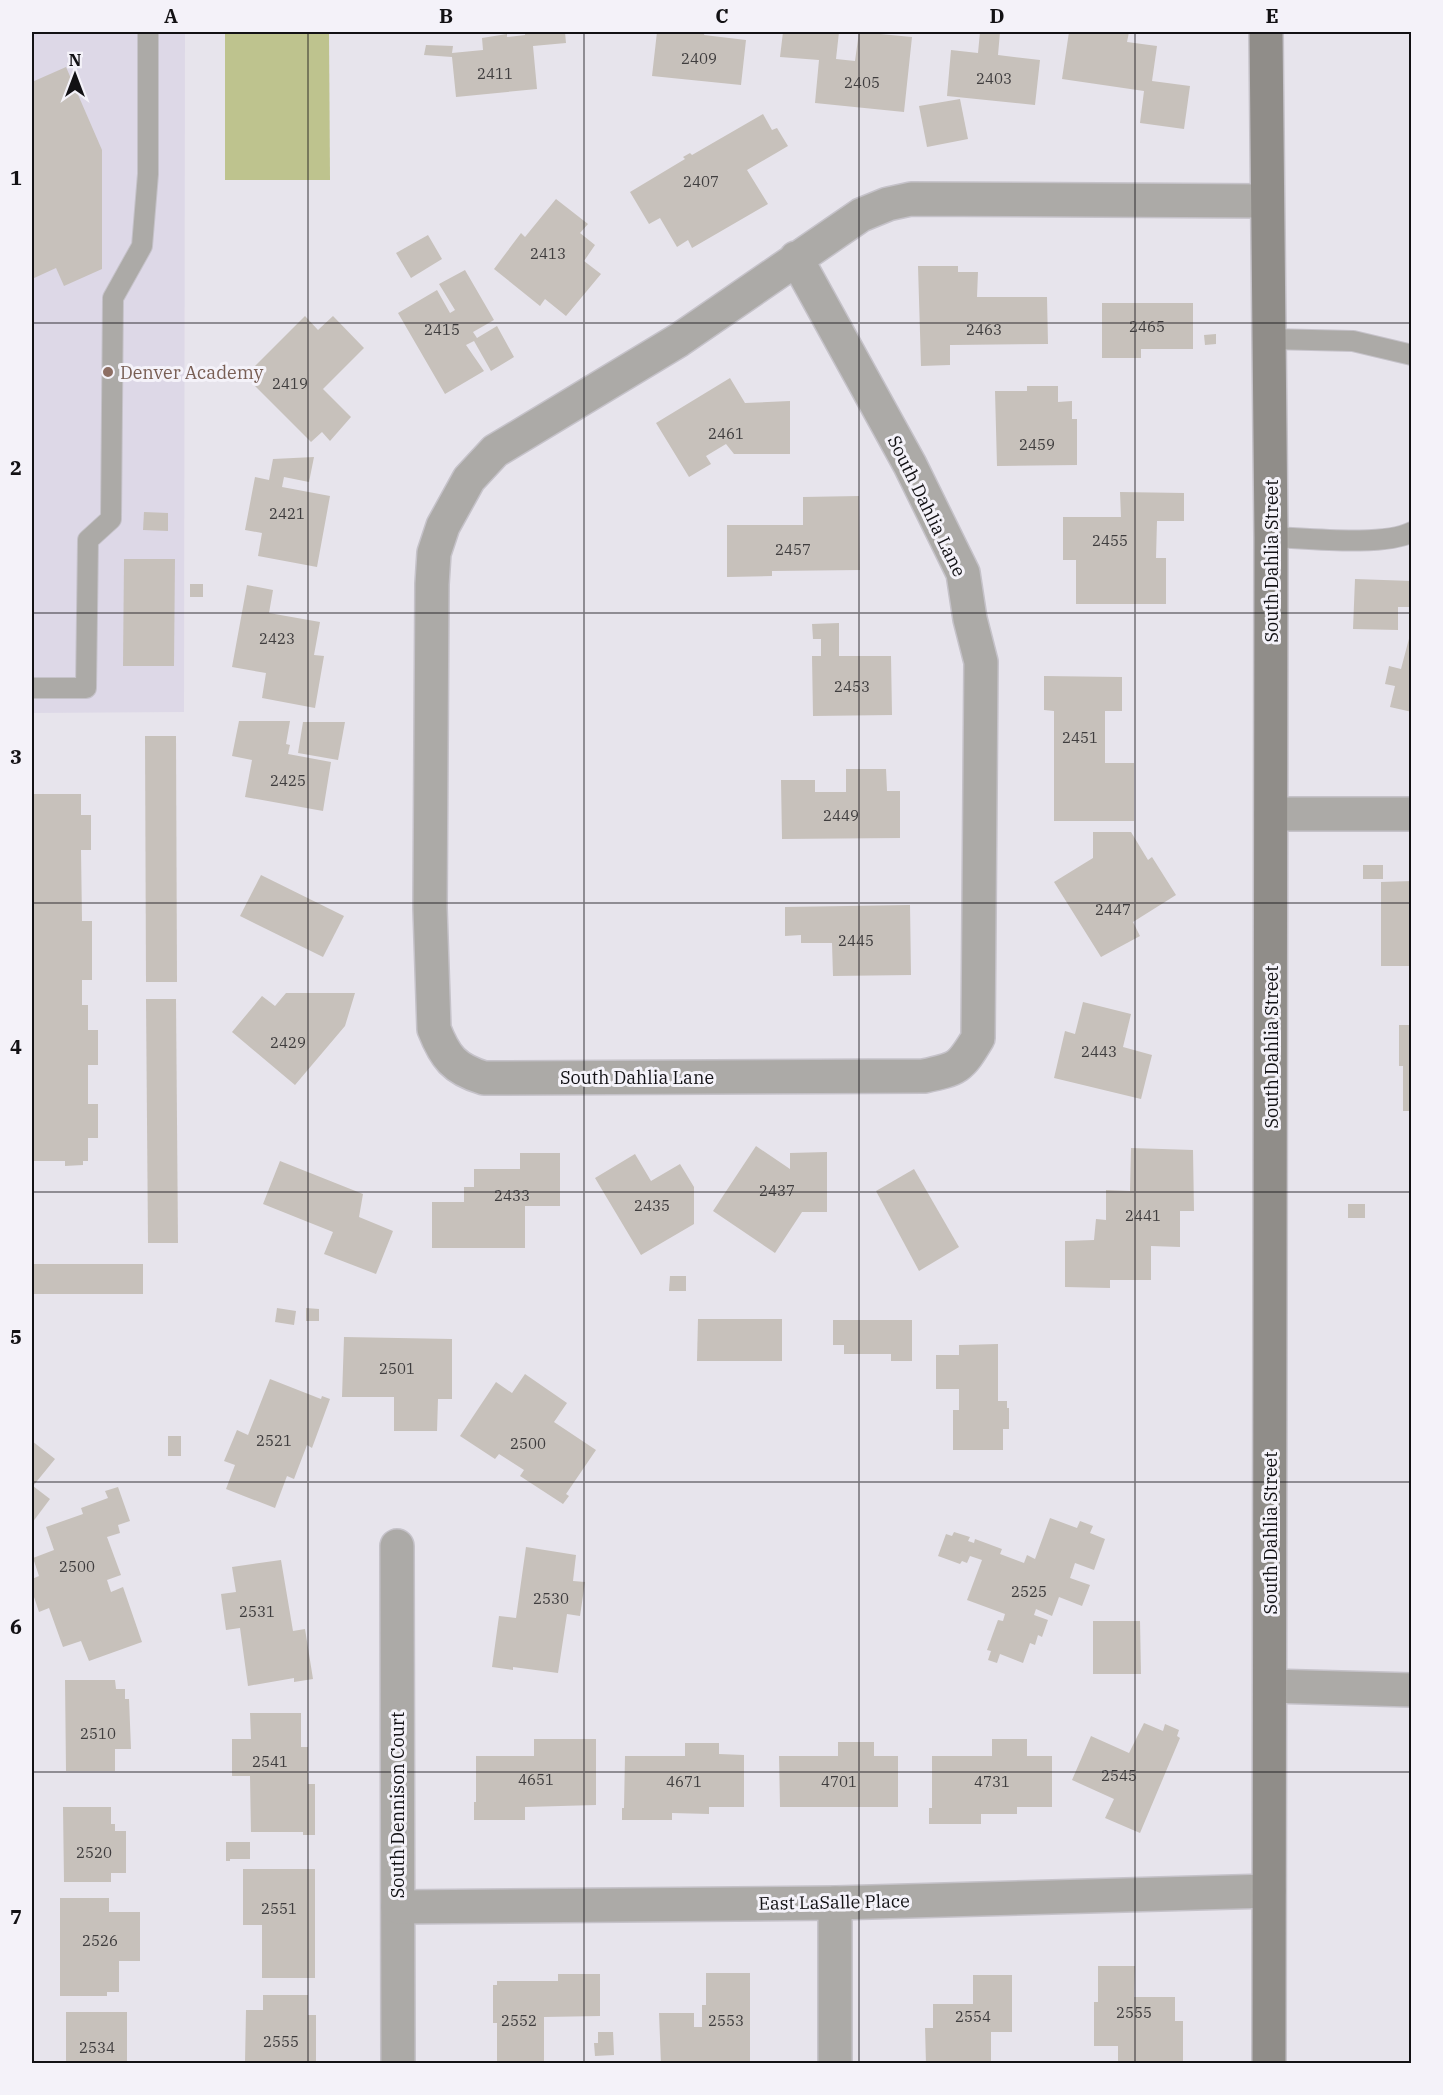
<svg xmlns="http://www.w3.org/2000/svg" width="1443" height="2095" viewBox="0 0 1443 2095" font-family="'IBM Plex Serif',serif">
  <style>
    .built { fill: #ddd8e7 }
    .green { fill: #bec38e }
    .building { fill: #c7c1bb }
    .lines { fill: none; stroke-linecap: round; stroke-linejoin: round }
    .lane-casing { stroke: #c5c2c9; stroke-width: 22 }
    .street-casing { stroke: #c5c2c9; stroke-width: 36 }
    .secondary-casing { stroke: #c5c2c9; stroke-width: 36 }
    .lane { stroke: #acaaa7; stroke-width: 20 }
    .street { stroke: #acaaa7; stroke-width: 33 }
    .secondary { stroke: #908d89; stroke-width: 33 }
    .grid { fill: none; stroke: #121114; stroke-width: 1.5; stroke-opacity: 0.55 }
    .education-dot { fill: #8d6e63; stroke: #f4f2f9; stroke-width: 2 }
    .labels { text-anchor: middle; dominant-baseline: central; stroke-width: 6; stroke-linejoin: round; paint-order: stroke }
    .number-label { font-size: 15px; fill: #3f3d3e }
    .education-label { font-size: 18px; fill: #785e54; stroke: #f4f2f9; text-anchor: start }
    .street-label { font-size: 18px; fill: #121114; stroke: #f4f2f9 }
    .neatline { fill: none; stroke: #121114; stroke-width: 2 }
    .grid-label { font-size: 20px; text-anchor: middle; font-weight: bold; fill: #121114 }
  </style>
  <rect width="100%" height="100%" fill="#e7e4ec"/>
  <polygon class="built" points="32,32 185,32 184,712 32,713"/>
  <polygon class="green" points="225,32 329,32 330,180 225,180"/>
  <g class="building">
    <polygon points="525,32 565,32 566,43 533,46 537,89 456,97 452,57 424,55 426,45 453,46 452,53 483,50 482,38 507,34 507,37 525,35"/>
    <polygon points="657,32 705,32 704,35 746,40 741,85 652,76"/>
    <polygon points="783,32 839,32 836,59 855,61 859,32 912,37 904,112 815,103 819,60 780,57"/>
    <polygon points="980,32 1000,32 998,55 1040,60 1035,105 947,96 951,50 978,53"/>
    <polygon points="1069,32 1129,32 1127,42 1157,46 1152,81 1190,86 1184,129 1140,123 1144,91 1062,79"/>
    <polygon points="66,67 102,150 102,269 64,286 56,268 32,279 32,82"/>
    <polygon points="960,99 968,139 927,147 919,106"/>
    <polygon points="763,114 772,130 777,128 788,146 747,170 768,204 692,248 688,240 677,247 660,218 649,224 630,192 685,159 683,157 690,153 692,155"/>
    <polygon points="556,199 588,224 580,233 595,245 584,261 601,274 566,316 545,299 540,306 494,269 521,233 525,237"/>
    <polygon points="428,235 442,259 411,278 396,253"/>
    <polygon points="918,266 958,266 958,272 978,272 977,297 1047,297 1048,344 950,345 950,365 921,366"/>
    <polygon points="465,270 494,320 473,332 477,338 497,326 514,357 491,371 474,341 466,345 484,371 445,394 398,313 437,290 450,313 455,310 439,284"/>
    <polygon points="1102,303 1193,303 1193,349 1141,349 1141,358 1102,358"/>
    <polygon points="305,316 318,330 333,316 364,348 323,389 351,417 330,441 322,432 311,442 245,376"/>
    <polygon points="1216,334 1216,344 1205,345 1204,335"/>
    <polygon points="730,378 745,403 790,401 790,454 734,454 726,444 706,456 711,464 689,477 656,423"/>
    <polygon points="1027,386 1058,386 1058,402 1072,401 1072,419 1077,419 1077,465 997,466 995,391 1027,391"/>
    <polygon points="314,457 309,482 284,477 282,487 330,496 317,567 258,556 262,533 245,530 255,477 269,480 273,459"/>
    <polygon points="1120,492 1184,493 1184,521 1157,521 1156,558 1166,558 1166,604 1076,604 1076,560 1063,560 1063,517 1121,517"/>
    <polygon points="859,496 860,570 772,571 772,576 727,577 727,525 803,525 803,497"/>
    <polygon points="144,512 168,513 168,531 143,530"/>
    <polygon points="124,559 175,559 174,666 123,666"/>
    <polygon points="1355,579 1412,581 1412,607 1398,607 1398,630 1353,629"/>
    <rect x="190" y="584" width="13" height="13"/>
    <polygon points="247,585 273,590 269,613 320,622 314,655 324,656 315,708 262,698 266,673 232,667"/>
    <polygon points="839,623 839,656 891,656 892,715 813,716 812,656 821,656 821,639 813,639 812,624"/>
    <polygon points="1411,631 1412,631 1412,712 1390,707 1395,686 1385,684 1389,666 1401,669"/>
    <polygon points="1044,676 1122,677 1122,711 1105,711 1105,763 1134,763 1134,821 1054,821 1054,711 1044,710"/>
    <polygon points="239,721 290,721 286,744 290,745 288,754 331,762 323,811 245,797 252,760 232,756"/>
    <polygon points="303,722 345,722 338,760 298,753"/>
    <polygon points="145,736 176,736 177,982 146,982"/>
    <polygon points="846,769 886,769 887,791 900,791 900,838 782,839 781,780 815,780 815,792 846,792"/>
    <polygon points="32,794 81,794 81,815 91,815 91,850 81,850 82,921 92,921 92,980 82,980 82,1005 88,1005 88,1030 98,1030 98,1065 88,1065 88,1104 98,1104 98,1138 88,1138 88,1161 83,1161 83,1165 65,1166 65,1161 32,1161"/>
    <polygon points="1093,832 1131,832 1148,860 1152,857 1176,895 1133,922 1140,936 1101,957 1054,882 1093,858"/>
    <rect x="1363" y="865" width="20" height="14"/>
    <polygon points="261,875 344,916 323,957 240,916"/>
    <polygon points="1412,881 1412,966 1381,966 1381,882"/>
    <polygon points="910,905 911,975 833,976 832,943 801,943 801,935 785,936 785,907"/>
    <polygon points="286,993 355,993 345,1026 295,1085 232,1032 262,996 275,1006"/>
    <polygon points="146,999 176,999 178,1243 148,1243"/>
    <polygon points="1083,1002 1131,1014 1123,1047 1152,1055 1141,1099 1054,1078 1065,1031 1075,1034"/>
    <polygon points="1399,1025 1412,1025 1412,1111 1403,1111 1403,1066 1399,1066"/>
    <polygon points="756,1146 790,1169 790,1153 827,1152 827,1212 802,1212 775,1253 713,1211"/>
    <polygon points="1131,1148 1193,1150 1194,1211 1180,1211 1180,1247 1151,1246 1151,1280 1110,1280 1110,1288 1065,1287 1065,1241 1094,1240 1096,1219 1106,1220 1106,1190 1130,1191"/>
    <polygon points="520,1153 560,1153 560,1206 525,1206 525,1248 432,1248 432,1202 464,1202 464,1187 474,1187 474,1169 520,1169"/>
    <polygon points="635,1154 651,1181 680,1164 694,1187 694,1224 641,1255 595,1178"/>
    <polygon points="280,1161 363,1194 359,1217 393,1231 376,1274 324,1254 333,1232 263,1204"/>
    <polygon points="914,1169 959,1247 919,1271 876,1191"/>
    <rect x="1348" y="1204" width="17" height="14"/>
    <rect x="32" y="1264" width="111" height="30"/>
    <polygon points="670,1276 686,1276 686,1291 669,1291"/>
    <polygon points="277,1308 296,1311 294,1325 275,1322"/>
    <polygon points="306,1308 319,1309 319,1321 306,1321"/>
    <polygon points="698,1319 782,1319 782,1361 697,1361"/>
    <polygon points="833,1320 912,1320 912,1361 891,1361 891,1354 844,1354 844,1345 833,1345"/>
    <polygon points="344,1337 452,1339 452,1399 438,1399 437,1431 394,1431 394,1397 342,1397"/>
    <polygon points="998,1344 998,1401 1007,1401 1007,1408 1009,1408 1009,1429 1003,1429 1003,1450 953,1450 953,1410 959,1410 959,1389 936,1389 936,1355 959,1355 959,1345"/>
    <polygon points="525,1374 567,1403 554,1422 596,1450 566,1494 569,1496 563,1504 520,1476 524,1470 499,1454 495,1459 460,1436 496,1382 512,1393"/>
    <polygon points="270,1379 321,1399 322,1396 330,1399 312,1448 307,1445 294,1479 287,1476 275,1508 226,1489 235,1465 224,1461 237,1430 248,1435"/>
    <rect x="168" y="1436" width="13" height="20"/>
    <polygon points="32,1441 55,1459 33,1486 50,1499 32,1523"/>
    <polygon points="118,1487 130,1521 118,1525 120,1533 107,1537 121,1575 107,1580 111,1592 123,1587 142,1642 89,1661 81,1641 63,1647 49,1608 39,1612 32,1591 32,1579 39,1576 33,1558 54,1550 46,1527 83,1514 81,1508 108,1498 105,1491"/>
    <polygon points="1050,1518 1077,1528 1080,1521 1093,1526 1090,1533 1105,1539 1094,1570 1075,1563 1070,1578 1090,1585 1082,1606 1059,1597 1052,1616 1036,1609 1034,1615 1048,1620 1042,1637 1038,1635 1035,1645 1030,1643 1023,1663 1000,1654 997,1663 988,1660 991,1651 987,1650 998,1620 1003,1621 1005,1614 967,1600 982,1560 970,1556 967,1563 962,1561 960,1564 938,1556 946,1534 952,1536 954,1532 970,1537 968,1541 974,1543 975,1539 1002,1549 1000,1554 1024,1563 1027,1555 1035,1559"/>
    <polygon points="526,1547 576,1555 573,1581 585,1582 580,1616 567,1614 558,1673 513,1667 513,1670 492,1667 499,1616 516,1618"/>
    <polygon points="281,1560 293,1631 305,1629 313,1679 294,1682 294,1678 248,1686 240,1628 226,1630 221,1594 236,1592 232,1567"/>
    <polygon points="1093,1621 1140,1621 1141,1674 1093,1674"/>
    <polygon points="65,1680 115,1680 116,1689 125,1689 125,1699 129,1699 131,1749 115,1749 115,1771 66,1771"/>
    <polygon points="250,1713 301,1713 301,1747 308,1747 308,1784 315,1784 315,1835 303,1835 303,1832 251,1832 250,1776 232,1776 232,1739 251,1739"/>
    <polygon points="1144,1723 1163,1731 1165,1724 1179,1730 1177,1736 1180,1738 1140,1833 1105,1818 1114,1799 1072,1780 1091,1736 1129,1753"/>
    <polygon points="534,1739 596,1739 596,1805 525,1807 525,1820 474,1820 474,1802 476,1802 476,1756 534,1756"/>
    <polygon points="992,1739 1027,1739 1027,1756 1052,1756 1052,1807 1017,1807 1017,1814 981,1814 981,1824 929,1824 929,1808 932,1808 932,1756 992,1756"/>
    <polygon points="838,1742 874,1742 874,1756 898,1756 898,1807 780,1807 779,1756 838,1756"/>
    <polygon points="685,1743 719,1743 719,1754 744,1755 744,1807 709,1807 709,1814 672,1813 672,1820 622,1820 622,1808 624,1808 625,1756 685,1756"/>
    <polygon points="63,1807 111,1807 111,1824 115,1824 115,1831 126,1831 126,1873 111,1873 111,1882 64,1882"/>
    <polygon points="226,1842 250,1842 250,1859 230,1859 230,1861 226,1861"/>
    <polygon points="243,1869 315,1869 315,1978 262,1978 262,1925 243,1925"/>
    <polygon points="60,1898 109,1898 109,1912 140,1912 140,1961 119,1961 119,1992 107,1992 107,1996 60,1996"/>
    <polygon points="1098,1966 1135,1966 1134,1997 1175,1997 1175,2021 1183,2021 1183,2064 1118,2064 1118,2046 1094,2046 1094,2002 1098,2002"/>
    <polygon points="706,1973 750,1973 750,2064 661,2064 659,2013 694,2013 694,2027 702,2027 702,2005 706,2005"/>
    <polygon points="558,1974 600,1974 600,2016 544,2017 544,2064 497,2064 497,2023 493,2023 493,1985 497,1985 497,1981 558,1981"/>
    <polygon points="973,1975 1012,1975 1012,2032 991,2032 991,2064 926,2064 925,2028 933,2028 933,2004 973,2004"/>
    <polygon points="263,1995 308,1995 308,2015 316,2015 316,2064 245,2063 246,2010 263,2010"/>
    <rect x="66" y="2012" width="61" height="52"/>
    <polygon points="598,2032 613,2032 614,2055 595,2056 594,2043 598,2043"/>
  </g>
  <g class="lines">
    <g class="lane-casing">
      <g id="lane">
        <polyline points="1269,339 1353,341 1412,355"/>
        <path d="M1271,537c34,1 112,10 141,-5"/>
        <polyline points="32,688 86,688 88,540 111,519 113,298 142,246 148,174 148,32"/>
      </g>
    </g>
    <g class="street-casing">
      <g id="street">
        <path d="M796,258l114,207 53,108 7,46 11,43 -3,376c-18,30 -20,31 -54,38l-440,2c-30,-9 -39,-21 -50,-49l-4,-121 2,-324 2,-31 9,-27 26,-47 26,-28 184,-111 182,-125 27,-11 23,-5 356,2"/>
        <polyline points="1271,814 1412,814"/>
        <polyline points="397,1546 398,2064"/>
        <polyline points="1270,1686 1412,1690"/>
        <polyline points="835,1903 835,2064"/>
        <polyline points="398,1907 835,1903 1269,1891"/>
      </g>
    </g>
    <g class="secondary-casing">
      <polyline id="secondary" points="1266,32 1271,537 1269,2064"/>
    </g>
    <use href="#lane" class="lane"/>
    <use href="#street" class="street"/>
    <use href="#secondary" class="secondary"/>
  </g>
  <path class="grid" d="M308,32v2032M584,32v2032M859,32v2032M1135,32v2032M32,323h1380M32,613h1380M32,903h1380M32,1192h1380M32,1482h1380M32,1772h1380"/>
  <circle class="education-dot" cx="108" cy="372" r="6"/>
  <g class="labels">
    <g class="number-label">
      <text x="699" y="58">2409</text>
      <text x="495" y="73">2411</text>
      <text x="994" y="78">2403</text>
      <text x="862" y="82">2405</text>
      <text x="701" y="181">2407</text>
      <text x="548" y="253">2413</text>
      <text x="1147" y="326">2465</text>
      <text x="442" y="329">2415</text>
      <text x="984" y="329">2463</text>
      <text x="290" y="383">2419</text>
      <text x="726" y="433">2461</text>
      <text x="1037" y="444">2459</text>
      <text x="287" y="513">2421</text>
      <text x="1110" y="540">2455</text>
      <text x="793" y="549">2457</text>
      <text x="277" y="638">2423</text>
      <text x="852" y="686">2453</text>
      <text x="1080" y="737">2451</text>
      <text x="288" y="780">2425</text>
      <text x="841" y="815">2449</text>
      <text x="1113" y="909">2447</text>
      <text x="856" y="940">2445</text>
      <text x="288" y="1042">2429</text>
      <text x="1099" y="1051">2443</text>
      <text x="777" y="1190">2437</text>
      <text x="512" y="1195">2433</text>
      <text x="652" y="1205">2435</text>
      <text x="1143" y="1215">2441</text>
      <text x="397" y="1368">2501</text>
      <text x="274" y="1440">2521</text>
      <text x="528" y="1443">2500</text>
      <text x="77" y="1566">2500</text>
      <text x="1029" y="1591">2525</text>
      <text x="551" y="1598">2530</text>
      <text x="257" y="1611">2531</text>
      <text x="98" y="1733">2510</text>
      <text x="270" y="1761">2541</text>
      <text x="1119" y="1775">2545</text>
      <text x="536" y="1779">4651</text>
      <text x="684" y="1781">4671</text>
      <text x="839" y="1781">4701</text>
      <text x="992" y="1781">4731</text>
      <text x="94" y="1852">2520</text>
      <text x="279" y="1908">2551</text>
      <text x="100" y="1940">2526</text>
      <text x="1134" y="2012">2555</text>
      <text x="973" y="2016">2554</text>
      <text x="519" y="2020">2552</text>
      <text x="726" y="2020">2553</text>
      <text x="281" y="2041">2555</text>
      <text x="97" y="2047">2534</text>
    </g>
    <g class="education-label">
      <text x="120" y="372">Denver Academy</text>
    </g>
    <g class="street-label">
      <text transform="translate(927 506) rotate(64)">South Dahlia Lane</text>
      <text transform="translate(1271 561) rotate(-90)">South Dahlia Street</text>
      <text transform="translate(1271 1047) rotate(-90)">South Dahlia Street</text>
      <text x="637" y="1077">South Dahlia Lane</text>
      <text transform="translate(1270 1533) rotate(-90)">South Dahlia Street</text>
      <text transform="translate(397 1805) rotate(-90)">South Dennison Court</text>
      <text transform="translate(834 1902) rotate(-1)">East LaSalle Place</text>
    </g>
  </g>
  <rect width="1443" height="2095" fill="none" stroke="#f4f2f9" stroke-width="66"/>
  <g transform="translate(75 75)" stroke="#f4f2f9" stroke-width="4.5" paint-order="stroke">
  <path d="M0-4.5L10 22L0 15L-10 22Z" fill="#121114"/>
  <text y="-9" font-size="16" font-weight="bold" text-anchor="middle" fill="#121114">N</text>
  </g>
  <rect x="33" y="33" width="1377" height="2029" class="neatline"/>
  <g class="grid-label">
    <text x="171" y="23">A</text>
    <text x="446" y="23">B</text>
    <text x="722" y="23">C</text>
    <text x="997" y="23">D</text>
    <text x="1272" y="23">E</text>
    <text x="16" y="185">1</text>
    <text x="16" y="475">2</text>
    <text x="16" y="764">3</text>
    <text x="16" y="1054">4</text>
    <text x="16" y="1344">5</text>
    <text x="16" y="1634">6</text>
    <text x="16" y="1924">7</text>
  </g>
</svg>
